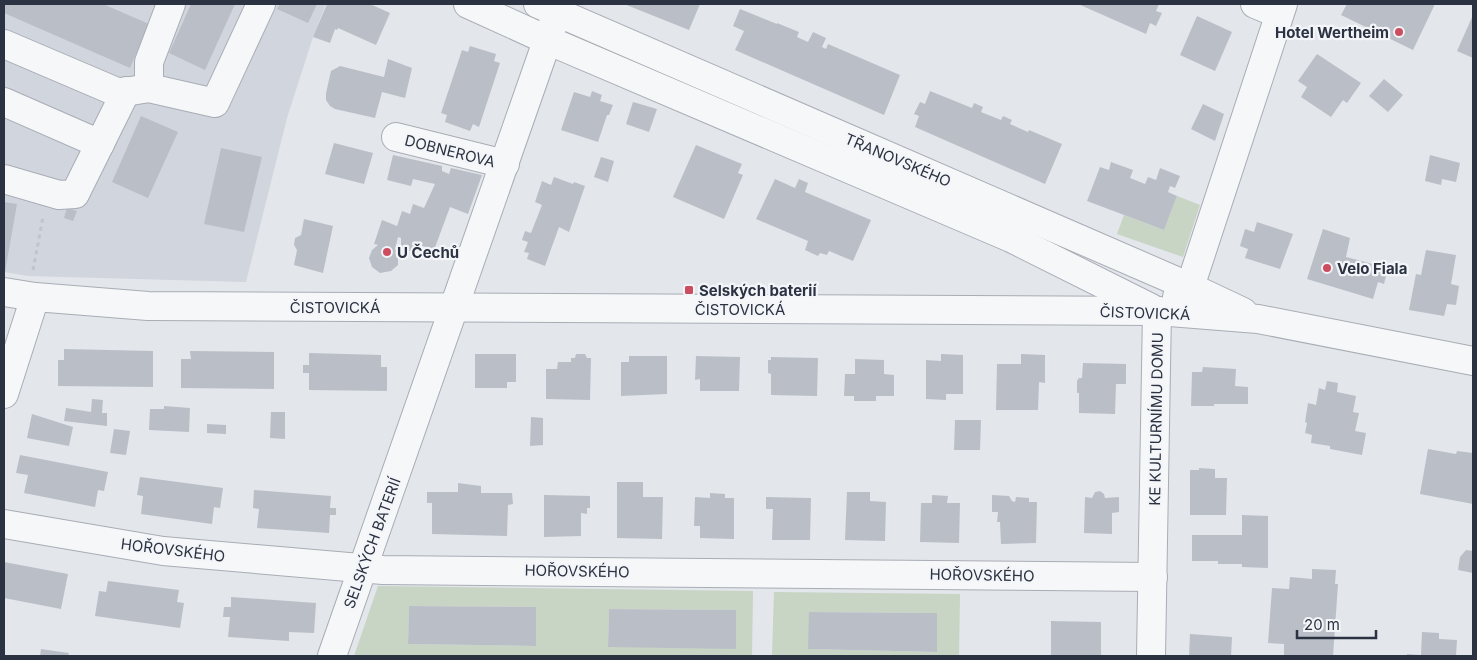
<svg xmlns="http://www.w3.org/2000/svg" width="1477" height="660" viewBox="0 0 1477 660" font-family="Inter,sans-serif">
  <style>
    .built { fill: #d1d5dd }
    .green { fill: #c8d4c4; fill-rule: evenodd }
    .building { fill: #babfc7 }
    .lines { fill: none; stroke-linecap: round; stroke-linejoin: round }
    .minor-casing { stroke: #a8adb5; stroke-width: 30 }
    .path { stroke: #c1c4c9; stroke-width: 3; stroke-dasharray: 4 4; stroke-linecap: butt }
    .minor { stroke: #f6f7f9; stroke-width: 28 }
    .poi-dot { fill: #cb4d5f; stroke: #f3f5f8; stroke-width: 2 }
    .labels { text-anchor: middle; dominant-baseline: central; stroke-width: 4.5; stroke-linejoin: round; paint-order: stroke }
    .poi-label { font-size: 15px; font-weight: bold; fill: #2b3342; stroke: #f3f5f8; text-anchor: start }
    .street-label { font-size: 15px; fill: #2b3342; stroke: #f3f5f8 }
  </style>
  <rect width="100%" height="100%" fill="#e3e6eb"/>
  <polygon class="built" points="4,4 326,4 313,37 287,118 246,282 28,276 4,272"/>
  <g class="green">
    <polygon points="1177,196 1200,205 1183,257 1117,234 1124,215 1164,230"/>
    <path d="M378,586l375,5 -1,65h-398zM409,606l127,1v39l-128,-2zM609,609l127,1v38l-128,-2z"/>
    <path d="M774,592l186,2 -1,62h-187zM809,612l127,1v39l-127,-3z"/>
  </g>
  <g class="building">
    <polygon points="4,4 103,4 149,24 130,68 4,13"/>
    <polygon points="191,4 235,4 205,70 169,53"/>
    <polygon points="280,4 317,4 308,23 277,9"/>
    <polygon points="327,4 370,4 390,13 376,45 338,28 337,30 335,29 330,43 313,37"/>
    <polygon points="624,4 700,4 689,30"/>
    <polygon points="1078,4 1159,4 1156,11 1162,13 1156,26 1150,23 1146,34"/>
    <polygon points="1347,4 1435,4 1413,50 1341,15"/>
    <polygon points="740,9 777,24 777,23 799,32 797,37 808,42 813,32 826,38 822,47 826,49 828,44 900,75 884,115 735,50 744,31 733,26"/>
    <polygon points="1473,15 1473,58 1457,51"/>
    <polygon points="1197,16 1232,32 1215,71 1180,55"/>
    <polygon points="470,46 496,54 494,61 500,63 479,127 473,124 470,131 445,122 447,115 441,113 462,50 468,52"/>
    <polygon points="1317,54 1361,83 1347,103 1343,100 1331,117 1301,97 1307,87 1298,81"/>
    <polygon points="388,59 412,68 405,98 382,92 375,118 335,109 330,106 326,100 326,93 331,71 340,66 384,77"/>
    <polygon points="1384,79 1403,95 1388,112 1369,96"/>
    <polygon points="592,91 602,95 600,101 613,105 609,115 607,115 598,142 561,130 574,92 590,97"/>
    <polygon points="930,91 972,108 974,103 983,107 981,112 1001,120 1003,116 1012,120 1010,124 1028,132 1029,130 1062,144 1045,184 915,127 919,116 914,114 920,102 925,104"/>
    <polygon points="633,102 657,109 649,132 626,124"/>
    <polygon points="1203,104 1224,114 1215,141 1191,129"/>
    <polygon points="141,116 178,132 148,198 112,182"/>
    <polygon points="334,143 373,153 364,184 325,174"/>
    <polygon points="696,145 742,164 738,173 743,175 724,219 673,197"/>
    <polygon points="221,148 262,157 244,232 204,224"/>
    <polygon points="393,155 442,166 442,171 449,174 451,168 482,175 468,214 450,207 434,250 420,245 414,251 407,251 401,245 401,238 398,237 395,249 398,253 398,265 391,271 380,273 372,267 369,258 372,250 378,245 374,244 382,220 397,226 402,211 410,214 413,204 424,208 435,184 413,179 411,186 387,180"/>
    <polygon points="1430,155 1460,163 1456,182 1442,179 1441,185 1425,181"/>
    <polygon points="601,157 614,161 608,182 594,177"/>
    <polygon points="1111,162 1133,170 1130,178 1145,184 1148,177 1156,180 1160,168 1180,176 1175,188 1170,186 1168,192 1177,196 1164,230 1087,201 1100,167 1109,170"/>
    <polygon points="554,177 573,184 574,182 585,186 569,232 559,227 545,266 527,259 529,253 524,252 528,242 522,240 525,231 531,233 542,205 535,202 542,181 551,185"/>
    <polygon points="775,179 795,188 799,179 808,183 805,192 871,220 853,261 829,251 827,255 820,253 818,256 805,250 808,241 756,219"/>
    <polygon points="4,202 17,204 5,272 4,272"/>
    <polygon points="67,208 77,211 73,221 64,218"/>
    <polygon points="304,219 333,226 323,273 294,265 297,250 294,245 295,238 301,235"/>
    <polygon points="1257,222 1293,234 1280,269 1245,258 1248,249 1240,246 1245,229 1254,232"/>
    <polygon points="1323,229 1350,238 1346,257 1388,268 1384,284 1378,282 1373,299 1307,279"/>
    <polygon points="1426,250 1456,255 1451,284 1459,286 1456,305 1447,304 1444,316 1409,310 1416,274 1421,275"/>
    <polygon points="64,349 153,351 153,387 58,386 58,360 64,360"/>
    <polygon points="190,351 274,352 274,389 181,388 181,359 191,359"/>
    <polygon points="309,353 381,355 381,367 387,367 387,391 309,390 309,373 303,373 303,365 309,365"/>
    <polygon points="475,354 516,354 516,382 507,382 507,388 475,388"/>
    <polygon points="576,354 585,354 587,358 591,358 590,400 546,399 546,369 557,369 558,362 571,362 571,358 575,358"/>
    <polygon points="941,354 963,355 963,394 946,394 946,400 926,399 926,360 941,361"/>
    <polygon points="1021,354 1045,355 1045,383 1039,382 1038,410 996,410 997,364 1021,364"/>
    <polygon points="629,356 667,356 667,394 621,396 621,362 629,362"/>
    <polygon points="696,356 740,357 739,391 700,391 700,379 695,380"/>
    <polygon points="771,357 818,358 817,396 771,395 771,374 768,373 768,360 771,360"/>
    <polygon points="855,359 884,360 884,374 894,375 894,396 876,396 876,401 854,401 854,396 844,396 845,374 855,374"/>
    <polygon points="1083,363 1126,364 1126,384 1116,384 1115,414 1079,413 1079,393 1077,393 1077,381 1079,378 1082,378"/>
    <polygon points="1203,367 1236,369 1235,386 1248,387 1248,404 1214,404 1214,406 1191,406 1192,372 1202,372"/>
    <polygon points="1327,381 1338,383 1337,392 1356,396 1353,412 1359,413 1355,431 1366,433 1362,455 1330,449 1330,446 1311,443 1312,435 1305,433 1307,423 1305,422 1308,403 1316,405 1319,388 1325,390"/>
    <polygon points="92,399 103,400 102,413 107,413 107,426 64,421 66,408 91,412"/>
    <polygon points="164,406 190,408 189,432 149,430 150,409 164,409"/>
    <polygon points="271,412 285,412 285,439 270,438"/>
    <polygon points="32,414 73,427 69,446 27,438"/>
    <polygon points="531,417 543,418 543,445 530,446"/>
    <polygon points="955,420 981,420 980,450 954,450"/>
    <polygon points="207,424 226,425 226,434 207,433"/>
    <polygon points="114,429 130,431 126,455 110,453"/>
    <polygon points="1428,449 1456,454 1457,451 1473,453 1473,504 1420,494"/>
    <polygon points="20,455 108,472 104,491 98,490 95,507 24,493 28,475 16,473"/>
    <polygon points="1199,468 1215,469 1215,478 1227,478 1226,515 1190,515 1190,470 1199,470"/>
    <polygon points="140,477 223,488 220,508 214,507 212,524 141,514 143,496 137,495"/>
    <polygon points="617,482 643,482 643,497 663,497 662,539 617,538"/>
    <polygon points="458,483 481,486 481,493 512,493 513,504 508,505 507,536 432,534 432,503 427,503 427,492 458,492"/>
    <polygon points="254,490 331,496 330,508 336,508 336,515 330,515 329,533 257,528 259,509 253,508"/>
    <polygon points="1100,491 1104,494 1105,498 1119,497 1119,512 1112,513 1112,534 1084,533 1085,497 1092,498 1095,492"/>
    <polygon points="847,492 870,492 870,501 886,502 885,541 845,540"/>
    <polygon points="710,493 725,494 725,498 734,498 734,539 700,538 700,526 694,526 695,497 710,498"/>
    <polygon points="544,495 590,496 590,508 587,508 587,514 581,513 581,536 544,537"/>
    <polygon points="932,495 948,496 947,503 960,503 959,543 920,542 921,503 932,503"/>
    <polygon points="992,495 1009,496 1012,501 1015,502 1016,497 1029,498 1029,502 1037,502 1036,543 1001,544 1000,522 997,522 998,512 992,512"/>
    <polygon points="766,497 811,498 810,540 772,540 773,509 766,509"/>
    <polygon points="1242,515 1268,516 1268,568 1242,567 1242,564 1218,564 1218,561 1192,561 1192,535 1242,535"/>
    <polygon points="1466,550 1473,551 1473,573 1458,570 1460,557"/>
    <polygon points="4,562 68,574 61,609 4,598"/>
    <polygon points="1312,569 1336,570 1335,584 1338,584 1333,656 1284,656 1284,644 1268,643 1272,588 1289,589 1290,577 1312,579"/>
    <polygon points="108,581 179,590 177,602 184,603 180,628 95,616 99,591 106,592"/>
    <polygon points="231,597 316,603 314,633 289,632 289,641 228,637 230,617 223,617 224,607 231,607"/>
    <polygon points="409,606 536,607 536,646 408,644"/>
    <polygon points="609,609 736,610 736,649 608,647"/>
    <polygon points="809,612 937,613 937,652 808,649"/>
    <polygon points="1051,621 1101,622 1101,656 1051,656"/>
    <polygon points="1422,632 1439,633 1439,639 1457,640 1456,656 1407,656 1407,654 1421,655"/>
    <polygon points="1190,634 1232,637 1231,656 1189,656"/>
    <polygon points="41,649 69,653 68,656 40,656"/>
  </g>
  <g class="lines">
    <g class="minor-casing">
      <g id="minor">
        <polyline points="468,4 547,40 1011,238 1151,308"/>
        <polyline points="538,4 1190,287 1243,312"/>
        <polyline points="1255,4 1279,14"/>
        <polyline points="4,44 119,93 149,88 215,103 261,4"/>
        <polyline points="149,88 149,62 171,4"/>
        <polyline points="4,102 100,144"/>
        <polyline points="396,137 505,164"/>
        <polyline points="4,179 59,195 75,194 126,91"/>
        <polyline points="4,292 35,297 148,306 1157,311 1258,319 1473,361"/>
        <polyline points="1177,297 1190,287 1283,4"/>
        <polyline points="4,394 35,297"/>
        <polyline points="4,524 163,551 383,570 1153,577"/>
        <polyline points="332,656 553,24"/>
        <polyline points="1151,656 1157,311"/>
      </g>
    </g>
    <polyline class="path" points="33,270 43,217"/>
    <use href="#minor" class="minor"/>
  </g>
  <g class="poi-dot">
    <circle cx="1399" cy="32" r="5"/>
    <circle cx="387" cy="252" r="5"/>
    <circle cx="1327" cy="268" r="5"/>
    <rect x="684" y="285" width="10" height="10" rx="2.5"/>
  </g>
  <g class="labels">
    <g class="poi-label">
      <text x="1389" y="32" text-anchor="end">Hotel Wertheim</text>
      <text x="397" y="252">U Čechů</text>
      <text x="1337" y="268">Velo Fiala</text>
      <text x="699" y="290">Selských baterií</text>
    </g>
    <g class="street-label">
      <text transform="translate(450 151) rotate(14)">DOBNEROVA</text>
      <text transform="translate(898 160) rotate(23)">TŘANOVSKÉHO</text>
      <text x="335" y="307">ČISTOVICKÁ</text>
      <text x="740" y="309">ČISTOVICKÁ</text>
      <text transform="translate(1145 313) rotate(2)">ČISTOVICKÁ</text>
      <text transform="translate(1156 419) rotate(-89)">KE KULTURNÍMU DOMU</text>
      <text transform="translate(372 543) rotate(-70)">SELSKÝCH BATERIÍ</text>
      <text transform="translate(173 550) rotate(7)">HOŘOVSKÉHO</text>
      <text transform="translate(577 571) rotate(1)">HOŘOVSKÉHO</text>
      <text transform="translate(982 575) rotate(1)">HOŘOVSKÉHO</text>
    </g>
  </g>
  <rect width="1477" height="660" fill="none" stroke="#2b3342" stroke-width="10"/>
  <path d="M1297 630v8h79v-8" fill="none" stroke="#2b3342" stroke-width="2.5"/>
  <text x="1304" y="630" font-size="15" fill="#2b3342" stroke="#f3f5f8" stroke-width="4" paint-order="stroke">20 m</text>
</svg>
